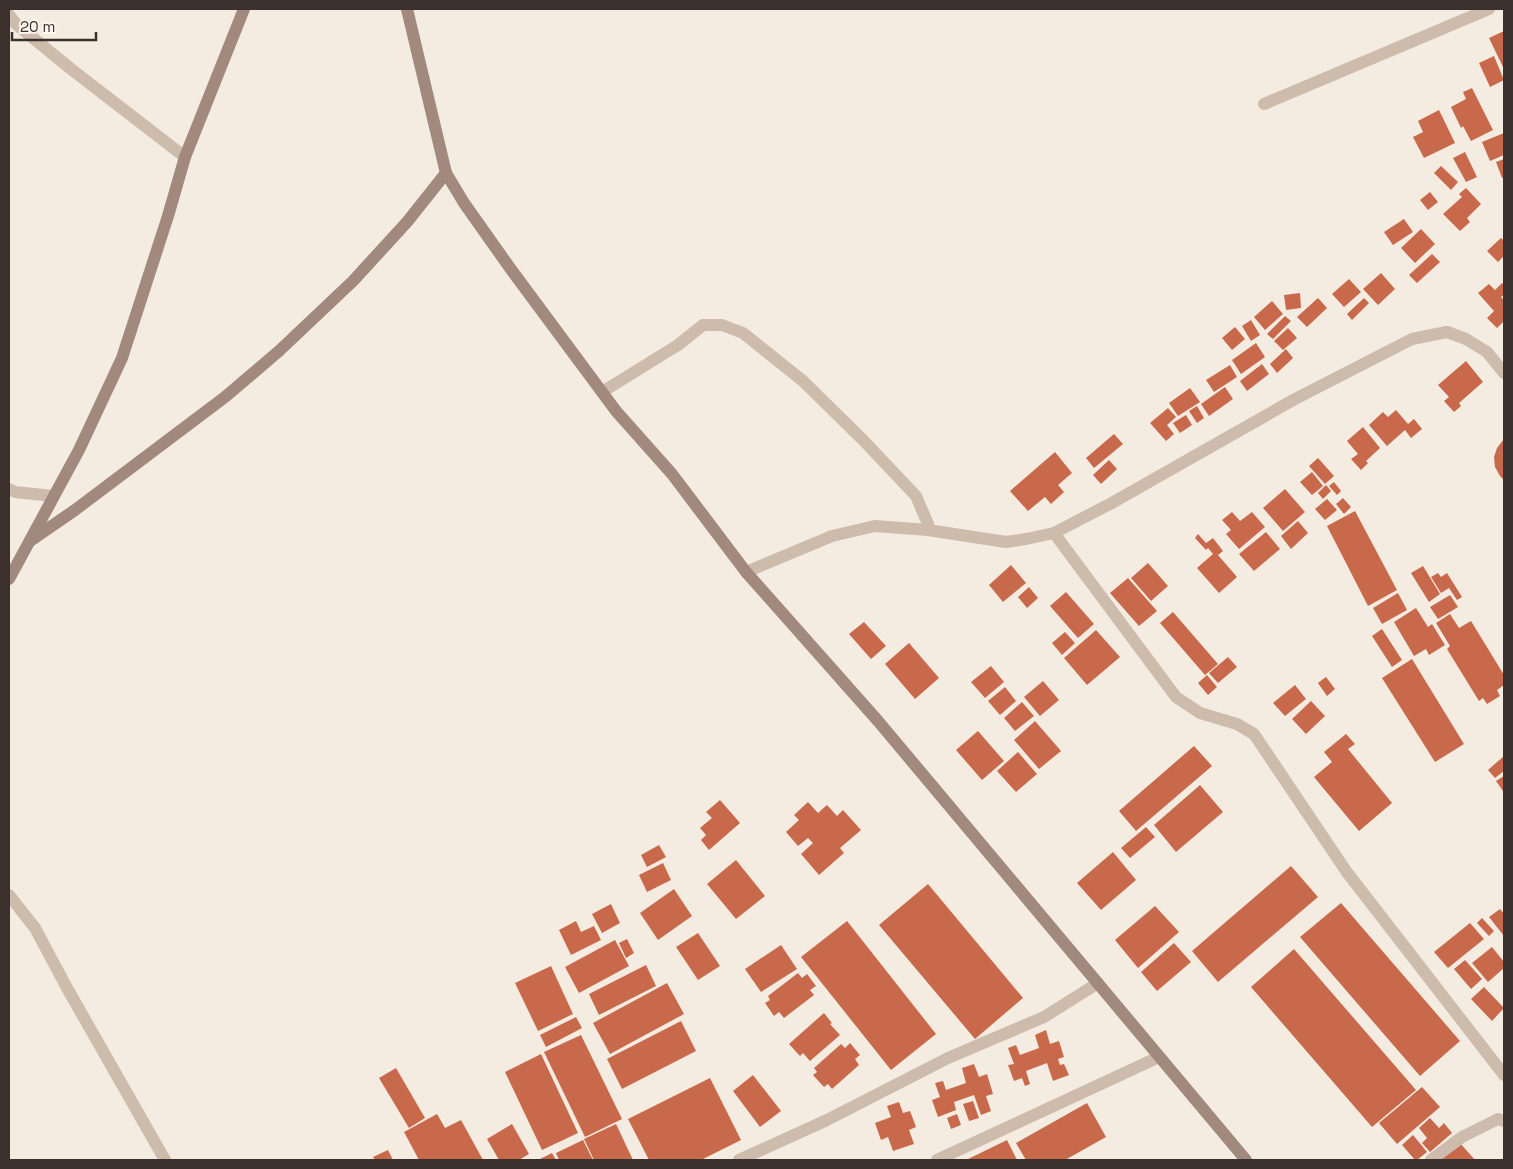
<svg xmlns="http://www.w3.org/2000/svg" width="1513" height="1169" viewBox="0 0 1513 1169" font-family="'Space Grotesk',sans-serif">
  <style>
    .building { fill: #c8694b }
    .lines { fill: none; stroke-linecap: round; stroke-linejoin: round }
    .street { stroke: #cdbbac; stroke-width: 12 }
    .secondary { stroke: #a18a7d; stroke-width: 12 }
  </style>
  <rect width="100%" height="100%" fill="#f4ebe1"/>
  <g class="building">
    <polygon points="1504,31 1504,66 1503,67 1489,38"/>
    <polygon points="1494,56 1504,80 1490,87 1479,63"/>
    <polygon points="1472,88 1493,130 1471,141 1463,126 1461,128 1451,107 1466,99 1463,92"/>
    <polygon points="1439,110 1455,143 1424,158 1413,137 1423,132 1418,121"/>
    <polygon points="1504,133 1504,155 1490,161 1482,142"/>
    <polygon points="1465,152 1477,177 1466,182 1453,158"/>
    <polygon points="1504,159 1504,177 1502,178 1496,162"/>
    <polygon points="1441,166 1458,182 1451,190 1434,173"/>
    <polygon points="1466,188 1481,204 1467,218 1470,222 1460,231 1443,214 1462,197 1459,194"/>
    <polygon points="1430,192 1438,202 1428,210 1420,200"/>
    <polygon points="1404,219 1413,232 1393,245 1384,232"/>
    <polygon points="1421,229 1435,244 1415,263 1401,248"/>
    <polygon points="1501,238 1504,241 1504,256 1498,262 1487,251"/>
    <polygon points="1432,254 1440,262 1417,283 1409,275"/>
    <polygon points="1381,273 1395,289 1378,305 1363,289"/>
    <polygon points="1349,279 1361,292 1344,307 1332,294"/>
    <polygon points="1502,283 1504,285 1504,295 1501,297 1504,300 1504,321 1497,328 1487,318 1494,311 1478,293 1489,284 1495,290"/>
    <polygon points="1300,293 1301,308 1286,310 1284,295"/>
    <polygon points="1318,298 1327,308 1307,327 1297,317"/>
    <polygon points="1364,298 1369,303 1352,320 1347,314"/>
    <polygon points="1272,301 1283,314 1265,330 1254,317"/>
    <polygon points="1285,316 1291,321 1273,339 1267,334"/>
    <polygon points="1251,320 1260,335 1251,341 1242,326"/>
    <polygon points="1235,327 1245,339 1232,350 1222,338"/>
    <polygon points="1288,328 1297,338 1283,350 1274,341"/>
    <polygon points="1256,343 1265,357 1241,374 1232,360"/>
    <polygon points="1286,349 1293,358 1277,373 1270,364"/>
    <polygon points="1466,361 1483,382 1459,403 1461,406 1454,412 1444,401 1449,397 1438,385"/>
    <polygon points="1262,364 1269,374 1247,391 1240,381"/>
    <polygon points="1230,365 1237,377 1214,392 1206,380"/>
    <polygon points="1225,387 1233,399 1209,416 1201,404"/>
    <polygon points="1190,388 1200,402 1178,416 1169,403"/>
    <polygon points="1197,406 1204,418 1197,423 1189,411"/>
    <polygon points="1168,408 1176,417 1167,425 1174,434 1166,441 1150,423"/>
    <polygon points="1396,410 1408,424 1414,419 1422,429 1411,438 1405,430 1387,446 1369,425 1383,412 1388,417"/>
    <polygon points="1186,415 1192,425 1180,433 1173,423"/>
    <polygon points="1363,427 1380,448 1366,461 1368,463 1361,470 1351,459 1358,454 1347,441"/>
    <polygon points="1114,434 1123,444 1094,468 1086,458"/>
    <polygon points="1504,439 1504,480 1500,476 1495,467 1494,457 1497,448"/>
    <polygon points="1055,452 1072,473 1058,485 1064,492 1051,504 1045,497 1028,511 1010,491"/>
    <polygon points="1318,458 1334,476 1325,484 1309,466"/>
    <polygon points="1109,460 1117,469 1101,484 1093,475"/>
    <polygon points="1312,472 1323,486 1312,495 1300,482"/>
    <polygon points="1334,482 1341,491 1337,495 1329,486"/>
    <polygon points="1326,485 1331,491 1323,499 1318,493"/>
    <polygon points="1285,489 1305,512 1283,531 1263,508"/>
    <polygon points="1343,498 1351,507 1344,514 1336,504"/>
    <polygon points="1327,499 1337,510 1325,520 1315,509"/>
    <polygon points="1355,511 1397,590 1368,606 1327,526"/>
    <polygon points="1232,512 1240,521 1252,512 1265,527 1239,549 1226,534 1231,530 1222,520"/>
    <polygon points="1298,521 1308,533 1291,549 1281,536"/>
    <polygon points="1266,532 1280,549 1254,571 1239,554"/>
    <polygon points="1198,534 1206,543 1213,538 1223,551 1218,555 1237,577 1219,593 1197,568 1213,554 1208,548 1206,550 1195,538"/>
    <polygon points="1148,563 1168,586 1151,601 1131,578"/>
    <polygon points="1011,565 1026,583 1003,602 989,585"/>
    <polygon points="1423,566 1440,594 1429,602 1411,573"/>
    <polygon points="1438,573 1441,577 1447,573 1462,597 1457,600 1449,588 1441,593 1431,577"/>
    <polygon points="1128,578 1157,611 1139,626 1110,593"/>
    <polygon points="1029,587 1038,598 1027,608 1018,597"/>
    <polygon points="1066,592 1094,624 1078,638 1050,606"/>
    <polygon points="1398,593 1407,610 1382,624 1373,608"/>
    <polygon points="1450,595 1458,607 1438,619 1430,607"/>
    <polygon points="1416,608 1428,627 1432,624 1445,645 1429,655 1426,649 1414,656 1394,622"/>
    <polygon points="1173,612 1218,664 1205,675 1160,623"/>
    <polygon points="1450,614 1459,628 1471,621 1504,675 1504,685 1497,690 1500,696 1487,704 1483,698 1479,701 1447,649 1450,646 1436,623"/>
    <polygon points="864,622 886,646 871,659 849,634"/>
    <polygon points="1382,629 1402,660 1392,667 1372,636"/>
    <polygon points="1096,630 1120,657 1087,685 1064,658"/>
    <polygon points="1065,632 1075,643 1062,655 1052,643"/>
    <polygon points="909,643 939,678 915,699 885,664"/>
    <polygon points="1228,657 1237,667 1218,683 1209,673"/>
    <polygon points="1412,659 1464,744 1435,762 1382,678"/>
    <polygon points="991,666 1004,682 985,698 971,682"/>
    <polygon points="1207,675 1217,687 1208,695 1198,683"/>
    <polygon points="1326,677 1335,689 1327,696 1318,683"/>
    <polygon points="1043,681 1059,700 1040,716 1024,697"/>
    <polygon points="1295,685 1306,699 1285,716 1273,703"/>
    <polygon points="1005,687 1016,701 1000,715 988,701"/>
    <polygon points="1311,701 1325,716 1306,734 1292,719"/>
    <polygon points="1022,702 1034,716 1015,731 1004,718"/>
    <polygon points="1035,721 1061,751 1039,769 1014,740"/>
    <polygon points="978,731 1004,761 982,780 956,750"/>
    <polygon points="1346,734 1355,744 1348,749 1392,803 1359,831 1314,777 1332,762 1324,752"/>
    <polygon points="1194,746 1212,766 1136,831 1119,811"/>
    <polygon points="1018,752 1037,774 1016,792 997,771"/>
    <polygon points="1504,756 1504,771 1495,778 1488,770"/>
    <polygon points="1504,776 1504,790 1503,791 1496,781"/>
    <polygon points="1200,785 1223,812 1176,852 1154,825"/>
    <polygon points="720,800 740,823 709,850 701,840 706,835 700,828 712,818 706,812"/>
    <polygon points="808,802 818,813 827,805 837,816 843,810 861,830 840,848 844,853 819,875 801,854 813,843 808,838 798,846 786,832 799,820 794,815"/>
    <polygon points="1146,827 1155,837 1130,858 1121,848"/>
    <polygon points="659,845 666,857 647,867 641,855"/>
    <polygon points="1113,852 1136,880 1101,910 1077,883"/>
    <polygon points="736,860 765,896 736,919 707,884"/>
    <polygon points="663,863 671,880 647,892 639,875"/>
    <polygon points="1291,866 1318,897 1218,982 1192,951"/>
    <polygon points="928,884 1023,998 975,1039 879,925"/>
    <polygon points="674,889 692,916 658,940 640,913"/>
    <polygon points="1341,903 1460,1041 1420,1076 1300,937"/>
    <polygon points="611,904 620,923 602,933 592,914"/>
    <polygon points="1155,906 1179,932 1138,968 1115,940"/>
    <polygon points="1500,909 1504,914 1504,936 1489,917"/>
    <polygon points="1482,918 1494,931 1489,936 1477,923"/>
    <polygon points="576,921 581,932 594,926 601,940 571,955 559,930"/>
    <polygon points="847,921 936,1034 891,1070 801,957"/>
    <polygon points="1470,923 1484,939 1448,968 1434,952"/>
    <polygon points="698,933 720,966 698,980 676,947"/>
    <polygon points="627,939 634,953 626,958 619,943"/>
    <polygon points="615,940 629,966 579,993 565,967"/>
    <polygon points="1174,943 1191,962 1157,991 1141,972"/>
    <polygon points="781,945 797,969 761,992 745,969"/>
    <polygon points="1492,947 1504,962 1504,968 1488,982 1472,963"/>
    <polygon points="1294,949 1416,1090 1372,1127 1251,987"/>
    <polygon points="1465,960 1482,979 1471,989 1454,969"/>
    <polygon points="646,965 656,986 599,1015 589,994"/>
    <polygon points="551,966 573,1014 538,1031 515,983"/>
    <polygon points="798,973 802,978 807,974 816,986 810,990 814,995 784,1018 779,1012 774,1016 765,1003 770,1000 768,996"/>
    <polygon points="667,983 684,1014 610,1054 593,1023"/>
    <polygon points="1484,987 1504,1008 1492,1021 1471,999"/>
    <polygon points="824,1013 832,1023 830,1024 840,1035 810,1061 803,1053 800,1056 789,1044"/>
    <polygon points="576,1017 582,1028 546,1047 540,1035"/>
    <polygon points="681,1021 696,1051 622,1089 607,1059"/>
    <polygon points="1046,1030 1050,1044 1059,1041 1064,1057 1058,1059 1060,1065 1064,1064 1069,1075 1053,1081 1047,1063 1026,1071 1030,1084 1025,1086 1022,1078 1014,1081 1008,1065 1014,1064 1008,1048 1016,1045 1020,1055 1039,1048 1035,1035"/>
    <polygon points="581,1035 622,1119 585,1137 544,1052"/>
    <polygon points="850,1043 860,1055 855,1059 859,1065 832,1089 828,1084 824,1087 813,1075 817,1072 814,1068 841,1044 845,1048"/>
    <polygon points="541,1054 578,1133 542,1150 505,1072"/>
    <polygon points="974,1064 979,1077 987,1074 993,1094 986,1096 991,1111 981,1115 974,1095 954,1102 956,1110 938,1117 932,1100 940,1097 935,1083 943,1081 946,1090 966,1083 962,1068"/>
    <polygon points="396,1068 425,1118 409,1128 379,1078"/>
    <polygon points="753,1075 781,1111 760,1127 733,1091"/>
    <polygon points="710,1078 741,1140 701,1160 649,1160 628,1119"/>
    <polygon points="1422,1087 1440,1107 1397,1144 1379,1123"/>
    <polygon points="973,1101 979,1118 969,1121 963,1104"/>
    <polygon points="899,1102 903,1113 910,1111 916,1127 909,1130 914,1144 893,1151 888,1137 881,1140 875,1123 891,1117 887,1106"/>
    <polygon points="1087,1103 1106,1137 1065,1160 1026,1160 1016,1143"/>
    <polygon points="437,1114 445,1128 461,1120 483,1160 419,1160 404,1132"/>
    <polygon points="957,1114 961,1125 951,1129 947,1118"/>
    <polygon points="1430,1118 1439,1128 1444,1123 1452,1133 1430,1152 1422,1143 1427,1138 1419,1128"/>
    <polygon points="512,1124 529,1154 519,1160 499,1160 487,1139"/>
    <polygon points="616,1124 633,1160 594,1160 584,1139"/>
    <polygon points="1413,1135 1427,1152 1417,1160 1415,1160 1402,1145"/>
    <polygon points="583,1140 593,1160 559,1160 556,1153"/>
    <polygon points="1007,1140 1017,1160 966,1160"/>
    <polygon points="1459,1142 1475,1160 1438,1160"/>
    <polygon points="388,1150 393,1160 375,1160 373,1157"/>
    <polygon points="552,1153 556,1160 538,1160"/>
  </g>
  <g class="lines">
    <g class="street">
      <polyline points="9,15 16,24 71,69 185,157"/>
      <polyline points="1264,104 1489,9"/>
      <polyline points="602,392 678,345 703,325 722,325 743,333 803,381 864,441 916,496 928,524 928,530"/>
      <polyline points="9,489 15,492 53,496"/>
      <polyline points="1054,533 1176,697 1200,713 1237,724 1254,734 1346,871 1504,1075"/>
      <polyline points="746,572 832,536 875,526 928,530 1006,542 1026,539 1054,533 1110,504 1295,399 1412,339 1447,332 1466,339 1487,352 1504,373"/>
      <polyline points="9,895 35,928 67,988 165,1160"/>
      <polyline points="739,1160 827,1120 948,1058 1044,1017 1098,983"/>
      <polyline points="937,1160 1159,1057"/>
      <polyline points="1431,1160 1462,1137 1498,1119 1504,1121"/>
    </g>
    <g class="secondary">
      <polyline points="407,9 446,173 464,203 510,268 616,411 672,474 746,572 878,721 1246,1160"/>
      <polyline points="30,541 75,510 225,397 279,351 353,281 407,222 446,173"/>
      <polyline points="9,579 79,450 122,358 168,216 185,157 244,9"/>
    </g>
  </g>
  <rect width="1513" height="1169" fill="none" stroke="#3b302b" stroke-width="20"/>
  <path d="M12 32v8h84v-8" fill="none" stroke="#3b302b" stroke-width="2.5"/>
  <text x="20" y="32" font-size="15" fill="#3b302b" stroke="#fbf5ee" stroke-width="4" paint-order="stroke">20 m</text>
</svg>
